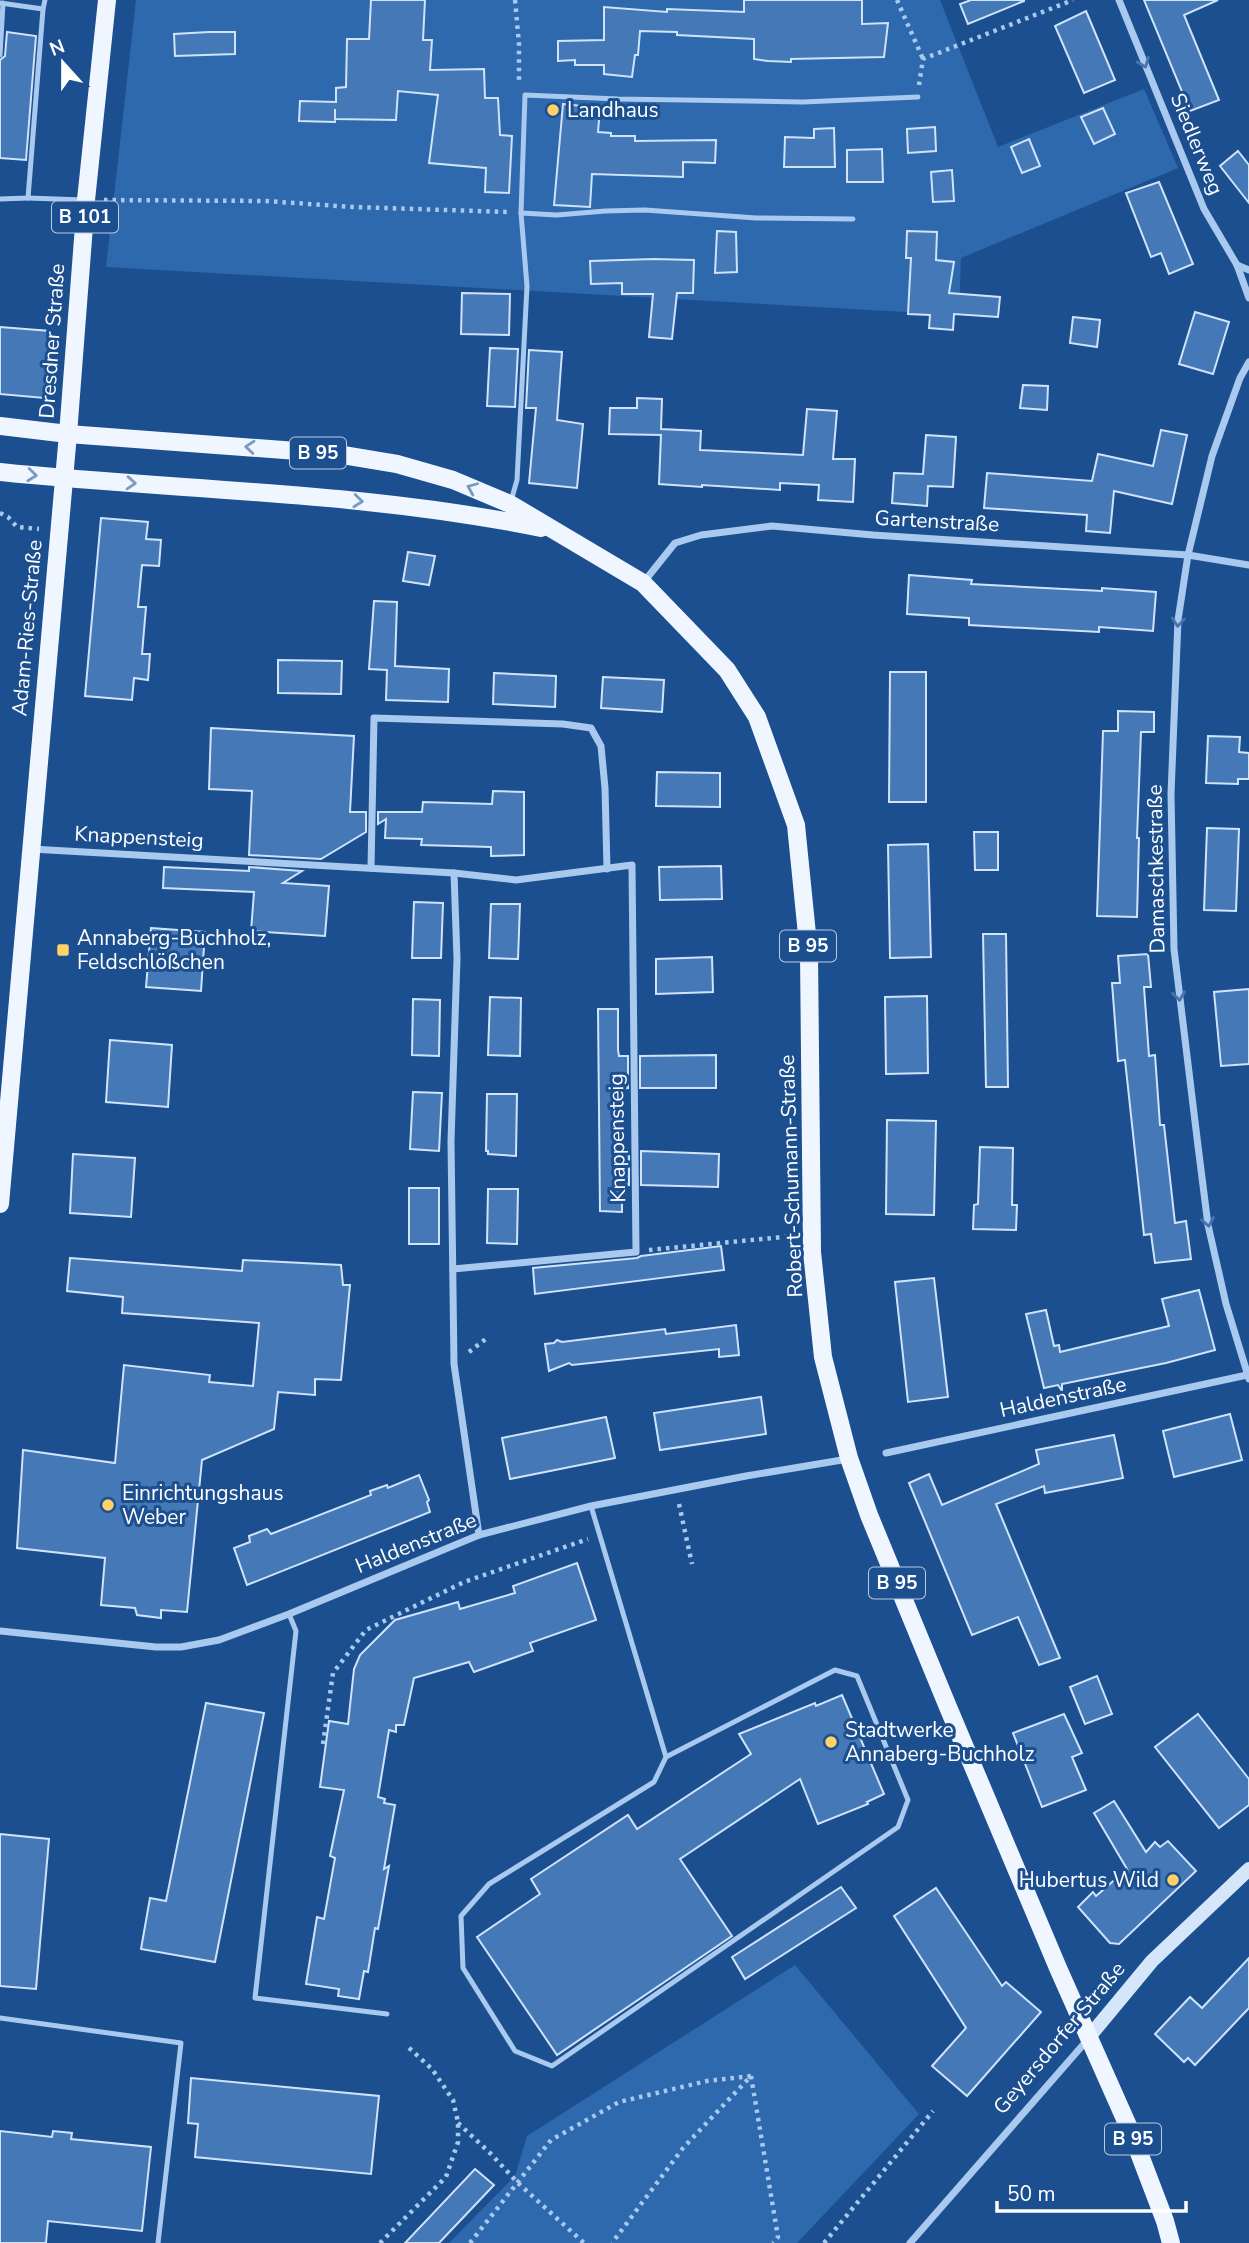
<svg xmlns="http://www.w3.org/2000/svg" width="1249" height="2243" viewBox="0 0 1249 2243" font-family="'Nunito Sans',sans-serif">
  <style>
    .green { fill: #2e69ad }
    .building { fill: #4478b7; stroke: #cfe3fa; stroke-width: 2 }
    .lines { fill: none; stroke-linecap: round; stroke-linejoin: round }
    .path { stroke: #a9c9ee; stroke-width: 4.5; stroke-dasharray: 3.5 5; stroke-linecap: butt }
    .lane { stroke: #a9c9ee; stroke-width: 5 }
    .street { stroke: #a9c9ee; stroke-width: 7 }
    .secondary { stroke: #d6e6fa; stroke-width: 14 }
    .primary { stroke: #f0f6ff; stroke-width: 18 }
    .oneway { stroke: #4674ac }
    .oneway2 { stroke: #7b9ac1 }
    .poi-dot { fill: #ffd166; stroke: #1b4f8f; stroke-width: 2.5 }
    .labels { text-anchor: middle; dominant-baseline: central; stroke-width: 6; stroke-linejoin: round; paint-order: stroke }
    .shield { fill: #1b4f8f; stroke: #bbcadd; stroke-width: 2 }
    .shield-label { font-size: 19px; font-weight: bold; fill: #fff }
    .poi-label { font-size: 21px; fill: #fff; stroke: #1b4f8f; text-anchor: start }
    .street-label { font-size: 21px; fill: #fff; stroke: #1b4f8f }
  </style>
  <rect width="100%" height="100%" fill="#1b4f8f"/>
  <g class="green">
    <polygon points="136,0 940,0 998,147 1144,89 1178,168 961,258 959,315 106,267"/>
    <polygon points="795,1965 919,2114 797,2243 449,2243 515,2176 527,2136"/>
  </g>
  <g class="building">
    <polygon points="371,0 425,0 423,40 432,40 430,70 484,69 485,98 498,98 500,135 512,136 509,193 485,192 486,168 429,163 438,95 398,91 396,120 335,119 335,109 335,122 299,121 300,101 336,102 336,88 346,87 347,39 369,39"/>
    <polygon points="744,0 862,0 862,24 888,23 884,57 791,59 791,62 768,61 754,59 754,39 677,35 677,32 640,31 638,55 635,55 632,77 604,74 604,65 575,65 575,60 558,61 558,41 604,40 604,7 667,12 667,9 744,12"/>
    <polygon points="971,0 1024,0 1024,1 968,24 960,4"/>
    <polygon points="1144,0 1218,0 1184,15 1219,100 1190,111"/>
    <polygon points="1086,11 1115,80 1084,93 1055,26"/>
    <polygon points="7,32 36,36 26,160 0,158 0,60 5,56"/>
    <polygon points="209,32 235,32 235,54 175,56 174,34"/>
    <polygon points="563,104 600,108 598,132 611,133 611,136 635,136 635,141 716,140 715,163 683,162 683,177 592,174 590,207 554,205"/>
    <polygon points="1103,108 1115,134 1094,144 1081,117"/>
    <polygon points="935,127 936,151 908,153 907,129"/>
    <polygon points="834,128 835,167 784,167 785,137 814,138 814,129"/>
    <polygon points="1029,139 1040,166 1022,173 1011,147"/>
    <polygon points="882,149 883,182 847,182 847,150"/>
    <polygon points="1238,151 1249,165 1249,203 1220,166"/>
    <polygon points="952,170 954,201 933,202 931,172"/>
    <polygon points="1159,182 1193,264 1169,274 1161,253 1151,257 1126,193"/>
    <polygon points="717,231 736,232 737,272 715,273"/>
    <polygon points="907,231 937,232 936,260 954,262 949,293 1000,297 998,317 954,314 953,330 929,328 930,315 908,314 911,258 906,258"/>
    <polygon points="654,259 694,260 693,293 677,293 672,339 649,337 653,294 622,294 622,283 591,284 590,261"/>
    <polygon points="462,293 510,294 509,335 461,334"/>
    <polygon points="1195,312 1229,322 1213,374 1179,364"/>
    <polygon points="1073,317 1100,320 1097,347 1070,343"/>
    <polygon points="0,327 50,331 44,398 0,394"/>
    <polygon points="490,348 518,349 515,407 487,406"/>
    <polygon points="529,350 562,352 557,420 583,424 577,488 529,483 536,408 526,408"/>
    <polygon points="1023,385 1048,386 1047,410 1020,408"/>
    <polygon points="637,398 662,399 661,429 701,431 700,450 803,455 807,409 837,411 833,459 855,459 853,502 818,500 819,485 780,483 780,490 702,485 702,487 659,484 661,435 609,434 610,408 637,408"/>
    <polygon points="1161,430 1187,435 1172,504 1114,491 1110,533 1086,531 1087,515 984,508 987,473 1092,481 1098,454 1153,466"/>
    <polygon points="926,435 956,437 953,487 928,486 927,506 892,503 894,473 923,474"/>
    <polygon points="101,518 148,522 146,539 161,540 159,566 142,565 138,607 146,607 142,654 150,654 148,680 134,678 132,700 85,696"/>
    <polygon points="408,552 435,556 429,585 403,581"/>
    <polygon points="909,575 972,580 971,584 1102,591 1102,588 1156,592 1153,631 1099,627 1099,632 969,625 969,618 907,614"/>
    <polygon points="374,601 397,602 395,666 449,669 448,702 386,700 387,670 369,669"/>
    <polygon points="278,660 342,661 341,694 278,693"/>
    <polygon points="890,672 926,672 926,802 889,802"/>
    <polygon points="494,673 556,676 555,707 493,704"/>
    <polygon points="603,677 664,680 662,712 601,708"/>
    <polygon points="1118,711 1154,712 1154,732 1141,732 1137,838 1139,838 1137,917 1097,916 1103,731 1118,731"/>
    <polygon points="211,728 354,736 350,812 366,812 366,832 321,859 249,855 252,791 209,789"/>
    <polygon points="1208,736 1240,737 1239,752 1249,753 1249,779 1238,779 1238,784 1206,783"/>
    <polygon points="657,772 720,773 720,807 656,806"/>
    <polygon points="493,791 524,792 524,855 491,856 491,847 421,845 422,839 385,838 386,819 378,824 378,812 422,812 423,802 492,804"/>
    <polygon points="1207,828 1239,829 1236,911 1204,910"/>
    <polygon points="974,832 998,832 998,870 975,870"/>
    <polygon points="928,844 931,957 890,958 888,845"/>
    <polygon points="721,866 722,899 660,900 659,867"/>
    <polygon points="164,867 249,871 249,867 302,871 283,883 329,886 325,936 251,931 254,892 163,888"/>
    <polygon points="414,902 443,903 441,958 412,958"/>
    <polygon points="491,904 520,904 518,959 489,958"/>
    <polygon points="151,928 205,932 201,991 146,987"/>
    <polygon points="983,934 1006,934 1008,1087 986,1087"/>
    <polygon points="1148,954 1151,987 1144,987 1149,1056 1155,1055 1160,1125 1164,1125 1175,1223 1186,1221 1191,1259 1155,1263 1151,1234 1144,1235 1125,1060 1118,1061 1112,983 1120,983 1118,956"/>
    <polygon points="712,957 713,992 656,994 656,959"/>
    <polygon points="1249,989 1249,1064 1221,1066 1214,992"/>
    <polygon points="927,996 928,1073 886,1074 885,997"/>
    <polygon points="490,997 521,998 520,1056 488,1055"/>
    <polygon points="413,999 440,1000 439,1056 412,1055"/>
    <polygon points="598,1009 618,1009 618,1050 619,1056 628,1056 628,1088 620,1089 622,1150 629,1150 629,1185 622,1184 622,1212 600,1211"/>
    <polygon points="110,1040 172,1045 168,1107 106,1102"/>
    <polygon points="716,1055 716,1088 640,1088 640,1056"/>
    <polygon points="413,1092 442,1093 439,1151 410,1149"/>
    <polygon points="487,1094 517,1094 516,1156 488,1154 488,1151 486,1151"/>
    <polygon points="887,1120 936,1121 934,1215 886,1214"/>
    <polygon points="980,1147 1013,1148 1012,1205 1017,1205 1016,1230 973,1229 974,1205 978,1204"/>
    <polygon points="641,1151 719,1154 718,1187 641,1185"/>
    <polygon points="73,1154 135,1158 131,1217 70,1213"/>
    <rect x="409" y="1188" width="30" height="56"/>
    <polygon points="488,1189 518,1189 517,1244 487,1243"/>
    <polygon points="721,1246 724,1270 535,1294 533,1268 637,1258 641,1256"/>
    <polygon points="70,1258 242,1271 243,1260 341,1265 343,1285 350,1285 341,1380 315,1379 315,1395 278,1392 274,1429 202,1460 187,1612 161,1610 161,1618 137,1615 135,1608 101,1605 105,1558 17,1548 23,1450 115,1463 124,1365 210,1375 209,1382 253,1386 259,1323 122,1313 123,1297 67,1291"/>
    <polygon points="934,1278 948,1397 908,1402 895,1282"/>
    <polygon points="1199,1290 1215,1350 1166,1363 1062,1384 1062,1391 1058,1385 1044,1388 1026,1314 1046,1310 1054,1346 1059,1345 1060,1352 1169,1326 1162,1299"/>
    <polygon points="736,1325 739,1355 719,1357 719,1349 572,1365 569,1363 549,1371 545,1344 554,1343 557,1340 562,1342 665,1329 666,1334"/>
    <polygon points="761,1397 766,1434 660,1450 654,1413"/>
    <polygon points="1230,1414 1242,1460 1174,1477 1163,1431"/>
    <polygon points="606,1417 615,1458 510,1479 502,1438"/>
    <polygon points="1114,1435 1123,1478 1045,1493 1044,1486 996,1504 1060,1658 1039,1665 1018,1617 972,1635 909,1483 929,1474 942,1505 1039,1464 1036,1450"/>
    <polygon points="419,1475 429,1500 427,1502 430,1512 247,1585 234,1548 250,1542 249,1536 267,1529 271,1534 371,1495 370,1491 387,1485 388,1488"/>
    <polygon points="577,1563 596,1620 530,1643 533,1651 474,1672 469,1662 414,1678 404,1725 396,1725 396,1732 389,1730 378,1797 385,1799 384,1803 395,1805 384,1869 389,1866 378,1929 375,1928 368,1972 364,1971 359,1999 338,1996 339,1989 306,1984 317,1917 324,1919 335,1858 330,1856 344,1790 320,1787 329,1721 348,1724 354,1669 360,1655 395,1620 458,1602 460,1609 515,1593 513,1586"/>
    <polygon points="1097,1676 1112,1714 1085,1724 1070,1687"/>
    <polygon points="842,1695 884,1794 867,1802 868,1804 818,1824 800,1779 680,1859 732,1936 557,2055 477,1937 540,1894 531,1879 628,1815 637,1829 751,1754 739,1734 815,1703 816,1706"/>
    <polygon points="206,1703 264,1713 215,1962 141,1949 150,1898 166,1901"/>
    <polygon points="1064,1714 1082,1753 1072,1757 1086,1790 1042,1807 1013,1733"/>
    <polygon points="1198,1714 1249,1779 1249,1805 1219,1828 1155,1747"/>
    <polygon points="1114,1801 1146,1852 1155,1842 1160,1847 1168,1841 1196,1871 1119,1944 1110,1943 1078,1907 1093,1892 1096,1896 1127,1869 1094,1813"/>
    <polygon points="0,1834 49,1839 36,1989 0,1986"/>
    <polygon points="841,1887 856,1908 745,1979 732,1957"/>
    <polygon points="936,1888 1002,1986 1006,1982 1041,2012 967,2096 932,2066 966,2028 894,1916"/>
    <polygon points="1249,1958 1249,2008 1195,2065 1188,2058 1184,2062 1155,2034 1190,1997 1202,2008"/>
    <polygon points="191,2078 379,2096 371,2174 195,2157 198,2124 188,2123"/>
    <polygon points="0,2131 52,2137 53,2131 72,2133 71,2139 151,2147 142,2231 48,2221 46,2243 0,2243"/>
    <polygon points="475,2169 494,2185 439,2243 405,2243"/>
  </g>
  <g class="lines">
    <g class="path">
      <polyline points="515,0 519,44 519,83"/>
      <polyline points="897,0 923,59"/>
      <polyline points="919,85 923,59 1073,0"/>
      <polyline points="104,200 265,201 353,207 508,212"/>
      <polyline points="0,513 8,517 17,527 39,529"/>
      <polyline points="649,1250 793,1236"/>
      <polyline points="469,1352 487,1338"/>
      <polyline points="679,1504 692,1564"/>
      <polyline points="323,1744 333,1673 366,1630 464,1582 588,1539"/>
      <polyline points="751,2076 778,2237 773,2243"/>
      <polyline points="458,2123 490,2153 518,2183 584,2243"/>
      <polyline points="380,2243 446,2177 458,2142 458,2122 453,2100 432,2069 408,2047"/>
      <polyline points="470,2243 551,2140 619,2102 707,2081 751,2076 683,2148 612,2243"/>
      <polyline points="824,2243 933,2111"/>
    </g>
    <g class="lane">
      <polyline points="0,3 43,9 45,0"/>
      <polyline points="0,55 3,3"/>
      <polyline points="28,198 84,200"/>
      <polyline points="0,199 28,198 43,9"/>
      <polyline points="521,213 557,215 605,211 645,210 756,218 853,219"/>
      <polyline points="511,501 517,480 527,286 521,213 525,95 618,99 803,102 918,97"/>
      <polyline points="591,1506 666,1757 835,1670 857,1676 908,1800 898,1827 552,2066 515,2051 463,1968 461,1916 489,1884 654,1782 666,1757"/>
      <polyline points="289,1614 296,1631 255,1998 387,2014"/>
      <polyline points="0,2018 181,2043 158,2243"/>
    </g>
    <g class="street">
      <polyline points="1119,0 1204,209 1237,265 1249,298"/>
      <polyline points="1237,265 1249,270"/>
      <polyline points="1249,362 1240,378 1212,456 1188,555 1178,620 1171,794 1174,949 1198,1146 1208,1225 1226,1304 1249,1379"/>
      <polyline points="643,583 675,543 701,535 772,526 873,535 1188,555 1249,565"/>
      <polyline points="31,849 454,873 516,880 632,865 636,1252 453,1269"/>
      <polyline points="371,868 374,718 563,724 591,728 601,746 605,788 607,869"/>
      <polyline points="454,873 457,959 451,1141 454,1364 479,1535"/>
      <polyline points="886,1453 1247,1375"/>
      <polyline points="0,1631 156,1647 181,1647 219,1640 289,1614 479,1535 591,1506 746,1476 848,1459"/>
      <polyline points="910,2243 1089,2038"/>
    </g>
    <polyline class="secondary" points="1089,2037 1152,1961 1249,1869"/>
    <g class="primary">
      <polyline points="0,426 68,434 337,454 397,464 453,480 510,504 643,583 727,670 757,717 796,825 809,954 812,1252 823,1357 849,1458 869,1515 948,1707 1058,1968 1133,2137 1165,2221 1171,2243"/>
      <path d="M0,472c180,19 362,19 541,56"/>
      <polyline points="0,1204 68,434 86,200 107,0"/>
    </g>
  </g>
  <defs><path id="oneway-chevron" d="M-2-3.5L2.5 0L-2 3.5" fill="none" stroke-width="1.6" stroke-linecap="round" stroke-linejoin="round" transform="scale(1.75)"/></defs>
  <g class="oneway">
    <use href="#oneway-chevron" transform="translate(1144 63) rotate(68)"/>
    <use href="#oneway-chevron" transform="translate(1178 622) rotate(95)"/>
    <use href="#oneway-chevron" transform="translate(1179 996) rotate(83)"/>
    <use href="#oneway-chevron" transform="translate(1208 1222) rotate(80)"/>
  </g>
  <g class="oneway2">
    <use href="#oneway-chevron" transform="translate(250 447) rotate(-175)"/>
    <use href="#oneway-chevron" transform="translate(32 475) rotate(6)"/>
    <use href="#oneway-chevron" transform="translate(131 483) rotate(4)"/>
    <use href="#oneway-chevron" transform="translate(472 488) rotate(-157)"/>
    <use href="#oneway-chevron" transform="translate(358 501) rotate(6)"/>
  </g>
  <g class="poi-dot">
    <circle cx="553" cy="110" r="7"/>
    <rect x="56" y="943" width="14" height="14" rx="3.5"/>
    <circle cx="108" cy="1505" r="7"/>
    <circle cx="831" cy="1742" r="7"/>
    <circle cx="1173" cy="1880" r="7"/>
  </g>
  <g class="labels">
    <g class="shield">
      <rect x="52" y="201.5" width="66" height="31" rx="5"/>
      <rect x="290" y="437.5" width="56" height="31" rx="5"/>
      <rect x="780" y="930.5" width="56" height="31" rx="5"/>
      <rect x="869" y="1567.5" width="56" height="31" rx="5"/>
      <rect x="1105" y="2123.5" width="56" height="31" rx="5"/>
    </g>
    <g class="shield-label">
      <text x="85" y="217">B 101</text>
      <text x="318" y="453">B 95</text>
      <text x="808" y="946">B 95</text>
      <text x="897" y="1583">B 95</text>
      <text x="1133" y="2139">B 95</text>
    </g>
    <g class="poi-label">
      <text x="567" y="110">Landhaus</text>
      <text x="77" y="938">Annaberg-Buchholz,<tspan x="77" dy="24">Feldschlößchen</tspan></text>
      <text x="122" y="1493">Einrichtungshaus<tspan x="122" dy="24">Weber</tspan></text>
      <text x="845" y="1730">Stadtwerke<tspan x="845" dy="24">Annaberg-Buchholz</tspan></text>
      <text x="1159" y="1880" text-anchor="end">Hubertus Wild</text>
    </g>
    <g class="street-label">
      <text transform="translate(1197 144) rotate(68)">Siedlerweg</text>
      <text transform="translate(52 341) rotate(-86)">Dresdner Straße</text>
      <text transform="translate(937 521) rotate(3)">Gartenstraße</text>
      <text transform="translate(27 628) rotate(-85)">Adam-Ries-Straße</text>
      <text transform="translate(139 837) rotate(3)">Knappensteig</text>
      <text transform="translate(1156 869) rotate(-91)">Damaschkestraße</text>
      <text transform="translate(617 1138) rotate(-91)">Knappensteig</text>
      <text transform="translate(791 1176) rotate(-92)">Robert-Schumann-Straße</text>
      <text transform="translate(1063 1397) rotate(-12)">Haldenstraße</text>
      <text transform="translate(416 1543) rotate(-22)">Haldenstraße</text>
      <text transform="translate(1059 2038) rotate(-50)">Geyersdorfer Straße</text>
    </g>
  </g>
  <g transform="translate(63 63) rotate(339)" stroke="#1b4f8f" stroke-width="5" paint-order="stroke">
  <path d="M0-5L12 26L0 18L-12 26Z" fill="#ffffff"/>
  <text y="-10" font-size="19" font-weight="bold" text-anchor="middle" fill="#ffffff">N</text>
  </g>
  <path d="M997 2201v10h189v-10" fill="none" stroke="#ffffff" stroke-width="3.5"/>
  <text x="1007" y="2201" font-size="21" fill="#ffffff" stroke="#1b4f8f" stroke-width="5" paint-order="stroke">50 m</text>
</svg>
